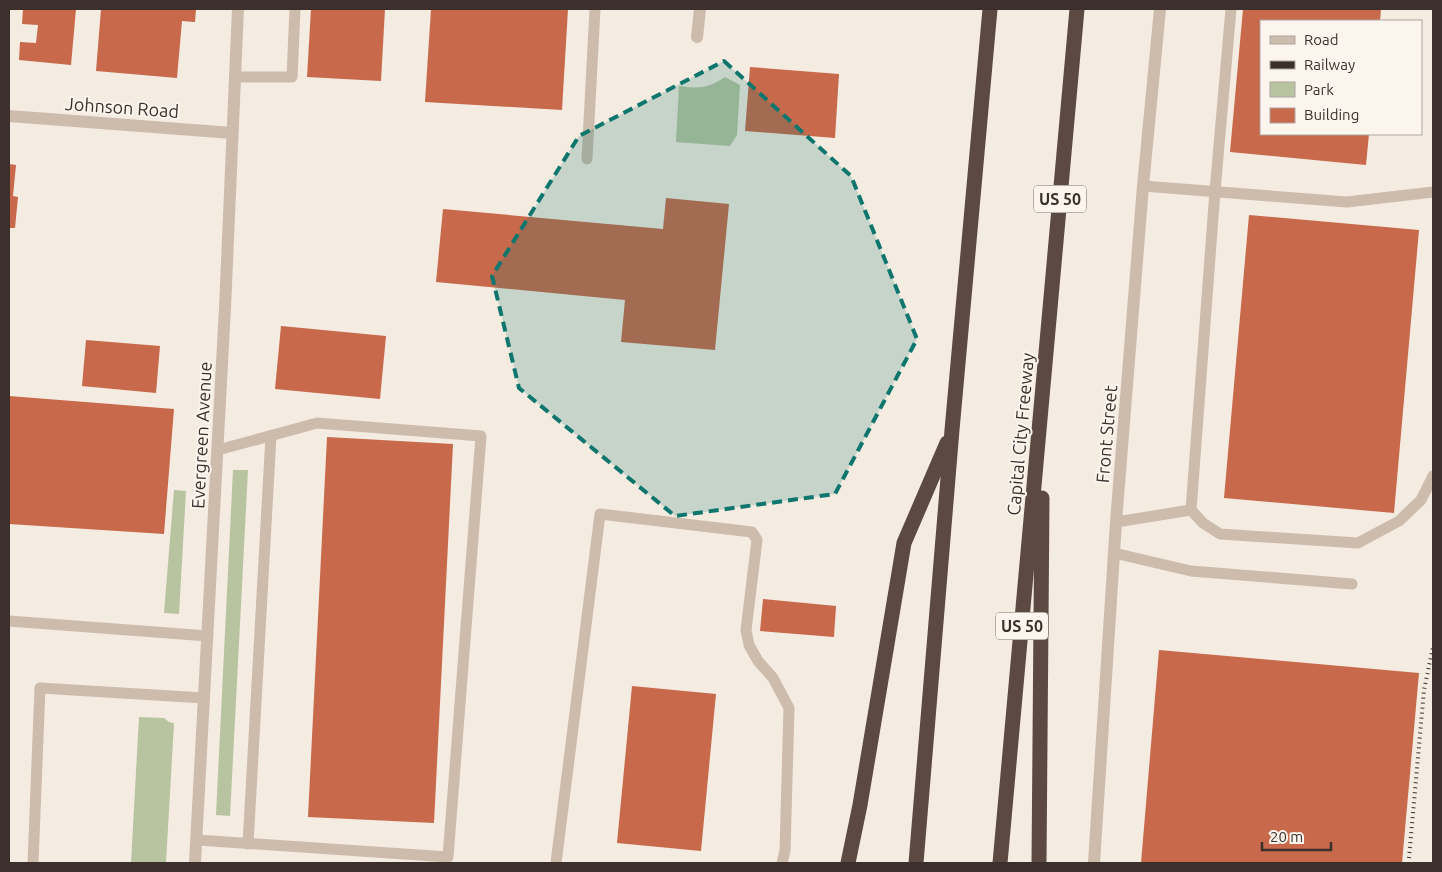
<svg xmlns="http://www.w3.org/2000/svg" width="1442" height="872" viewBox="0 0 1442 872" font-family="Ubuntu,sans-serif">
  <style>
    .green { fill: #b8c4a0 }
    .building { fill: #c8694b }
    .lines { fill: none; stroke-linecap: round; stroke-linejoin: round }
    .service { stroke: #cdbbac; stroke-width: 11 }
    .minor { stroke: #cdbbac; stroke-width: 12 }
    .tertiary { stroke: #cdbbac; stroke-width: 12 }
    .motorway { stroke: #5c4a42; stroke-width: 15 }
    .rail { stroke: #3b302b; stroke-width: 4; stroke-dasharray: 1 4; stroke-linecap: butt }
    .marked { fill: #0f766e; fill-opacity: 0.2; stroke: #0f766e; stroke-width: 4; stroke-dasharray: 10 6; stroke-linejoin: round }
    .labels { text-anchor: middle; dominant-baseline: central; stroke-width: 4; stroke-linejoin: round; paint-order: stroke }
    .shield { fill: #fbf5ee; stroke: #756b66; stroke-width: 1 }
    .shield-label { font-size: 16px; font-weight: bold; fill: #3b302b }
    .street-label { font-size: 18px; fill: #3b302b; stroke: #fbf5ee }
  </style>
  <rect width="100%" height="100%" fill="#f4ebe1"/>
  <g class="green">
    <path d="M725,77l15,8 -3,50 -7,11 -54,-4 3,-56c19,3 30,2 46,-9z"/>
    <polygon points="233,470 248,470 230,816 216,815"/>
    <polygon points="174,490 186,491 179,614 164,613"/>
    <polygon points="139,717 164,718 169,722 174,723 166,863 131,863"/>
  </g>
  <g class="building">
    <polygon points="23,9 76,9 71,65 19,60 20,42 36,43 38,25 22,24"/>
    <polygon points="101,9 196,9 195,22 182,21 177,78 96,71"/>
    <polygon points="311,9 385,9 381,81 307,77"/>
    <polygon points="431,9 568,9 562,110 425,102"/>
    <polygon points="1243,9 1381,9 1380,21 1261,21 1261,134 1369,134 1366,165 1230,152"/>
    <polygon points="750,67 839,74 835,138 745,131"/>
    <polygon points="9,164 16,165 13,196 18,197 15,228 9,228"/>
    <polygon points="666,198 729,204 715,350 621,342 625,300 436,282 443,209 663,229"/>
    <polygon points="1249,215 1419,230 1394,513 1224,498"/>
    <polygon points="281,326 386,336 380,399 275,389"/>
    <polygon points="86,340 160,346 156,393 82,386"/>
    <polygon points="9,396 174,409 164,534 9,524"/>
    <polygon points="327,437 453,444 434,823 308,817"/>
    <polygon points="763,599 836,606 834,637 760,631"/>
    <polygon points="1159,650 1419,673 1402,863 1141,863"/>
    <polygon points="632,686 716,694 701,851 617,843"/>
  </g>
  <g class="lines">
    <g class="service">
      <polyline points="1231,9 1215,191 1191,510 1203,523 1220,534 1358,543 1399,521 1421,500 1433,476"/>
      <polyline points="235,77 292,77 295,9"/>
      <polyline points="587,159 595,9"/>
      <polyline points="1143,186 1347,202 1433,192"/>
      <polyline points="1116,522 1191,510"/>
      <polyline points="1114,553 1191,571 1352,584"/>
      <polyline points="9,621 208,636"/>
      <polyline points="197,840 448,857 481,436 317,423 218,450"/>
      <polyline points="248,844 271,436"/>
      <polyline points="33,863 40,688 204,698"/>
      <polyline points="556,863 600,514 752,532 757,540 746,630 749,645 758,661 773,678 789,708 785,851 782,863"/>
    </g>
    <g class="minor">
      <polyline points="697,37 700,9"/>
      <polyline points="9,116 232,133"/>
      <polyline points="1094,863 1116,522 1143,186 1160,9"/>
    </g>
    <polyline class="tertiary" points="195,863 225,308 238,9"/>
    <g class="motorway">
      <polyline points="848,863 860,805 904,543 947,443"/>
      <polyline points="916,863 952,430 990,9"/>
      <polyline points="1000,863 1077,9"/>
      <polyline points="1039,863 1042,498"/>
    </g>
    <polyline class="rail" points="1409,858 1424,690 1433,647"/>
  </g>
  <path class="marked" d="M724,61l127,115 66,163 -82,155 -160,22 -156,-128 -27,-112 87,-140z"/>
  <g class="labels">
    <g class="shield">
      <rect x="1034" y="185.5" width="52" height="27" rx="4"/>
      <rect x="996" y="612.5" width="52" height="27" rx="4"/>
    </g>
    <g class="shield-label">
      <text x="1060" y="199">US 50</text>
      <text x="1022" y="626">US 50</text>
    </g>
    <g class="street-label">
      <text transform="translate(122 107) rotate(4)">Johnson Road</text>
      <text transform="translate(1020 434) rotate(-85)">Capital City Freeway</text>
      <text transform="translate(1106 434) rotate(-85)">Front Street</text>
      <text transform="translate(201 435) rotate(-87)">Evergreen Avenue</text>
    </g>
  </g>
  <rect width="1442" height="872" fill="none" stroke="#3b302b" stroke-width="20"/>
  <rect x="1260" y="20" width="162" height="115" fill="#fbf5ee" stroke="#aea6a0"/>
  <rect x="1270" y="36" width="25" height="8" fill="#cdbbac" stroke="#aea6a0"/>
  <text x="1304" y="45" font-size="15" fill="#3b302b">Road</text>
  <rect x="1270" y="61" width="25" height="8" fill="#3b302b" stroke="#aea6a0"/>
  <text x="1304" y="70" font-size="15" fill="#3b302b">Railway</text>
  <rect x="1270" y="82" width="25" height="15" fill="#b8c4a0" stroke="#aea6a0"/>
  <text x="1304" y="95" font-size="15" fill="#3b302b">Park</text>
  <rect x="1270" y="108" width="25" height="15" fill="#c8694b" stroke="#aea6a0"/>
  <text x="1304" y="120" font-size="15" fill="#3b302b">Building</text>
  <path d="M1262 842v8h69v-8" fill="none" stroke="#3b302b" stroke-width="2.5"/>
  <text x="1270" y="842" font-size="15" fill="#3b302b" stroke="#fbf5ee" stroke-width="4" paint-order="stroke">20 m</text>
</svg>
